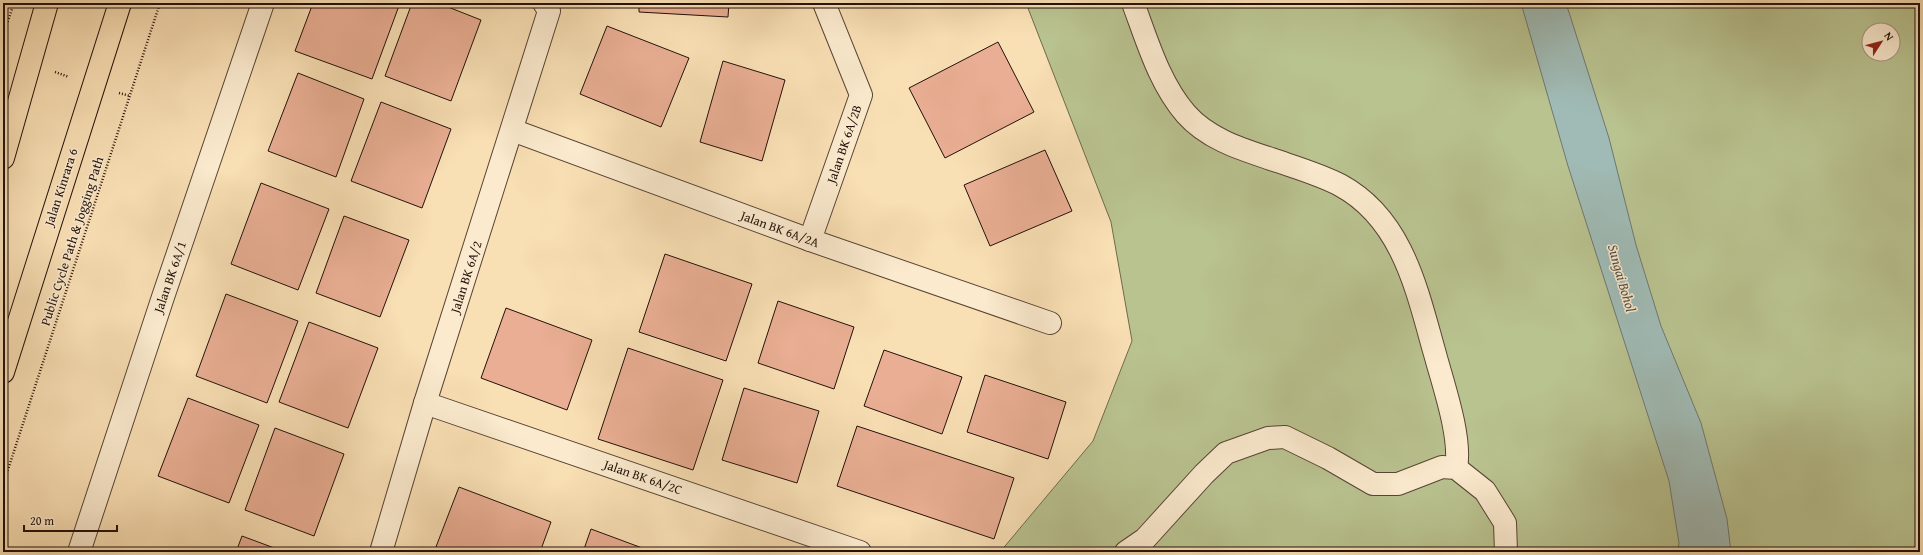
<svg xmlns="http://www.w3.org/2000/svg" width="1923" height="555" viewBox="0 0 1923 555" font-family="'Gentium Book Plus',serif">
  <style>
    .green { fill: #b9c390; stroke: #6e6a4d; fill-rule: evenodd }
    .water { fill: #a0bbb5; stroke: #6e7771 }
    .building { fill: #e9ae93; stroke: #23110a }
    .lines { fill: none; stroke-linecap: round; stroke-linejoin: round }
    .minor-casing { stroke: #584434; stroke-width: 24 }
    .major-casing { stroke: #23110a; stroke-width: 24 }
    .path { stroke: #23110a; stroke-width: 2.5; stroke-dasharray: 1 2; stroke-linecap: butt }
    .minor { stroke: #fbeace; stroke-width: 22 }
    .major { stroke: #f9dfb4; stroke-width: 22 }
    .labels { text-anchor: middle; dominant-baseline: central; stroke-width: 3; stroke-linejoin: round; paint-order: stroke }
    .street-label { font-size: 13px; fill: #23110a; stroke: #fbeace }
    .water-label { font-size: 14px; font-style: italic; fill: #4f4c46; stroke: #fbeace }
  </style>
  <rect width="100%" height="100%" fill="#f9dfb4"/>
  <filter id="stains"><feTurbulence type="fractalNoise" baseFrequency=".005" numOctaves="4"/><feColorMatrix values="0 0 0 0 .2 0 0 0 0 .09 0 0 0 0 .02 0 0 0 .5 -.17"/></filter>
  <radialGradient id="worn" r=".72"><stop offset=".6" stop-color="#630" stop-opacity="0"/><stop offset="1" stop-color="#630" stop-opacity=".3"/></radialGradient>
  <path class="green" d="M1026,3h894v549h-920l93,-111 39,-100 -21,-119zM1869,30h24v24h-24z"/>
  <polygon class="water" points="1521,3 1566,3 1609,138 1636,245 1661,326 1701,423 1727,519 1731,552 1678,552 1679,543 1669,481 1568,166"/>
  <g class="building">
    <polygon points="313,3 400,3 372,79 295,51"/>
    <polygon points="412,3 438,3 481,20 451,101 385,76"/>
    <polygon points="639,3 729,3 728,17 639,12"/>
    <polygon points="607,26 689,58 661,127 580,94"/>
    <polygon points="998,42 1034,112 945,158 909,88"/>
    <polygon points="723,61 785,80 762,161 700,142"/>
    <polygon points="298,73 364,99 336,177 268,151"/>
    <polygon points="381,102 451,129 422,208 351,181"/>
    <polygon points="1045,150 1072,211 990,246 964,185"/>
    <polygon points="261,183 329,209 298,290 231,264"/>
    <polygon points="344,216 409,240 380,317 316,293"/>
    <polygon points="665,254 752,284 726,361 639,332"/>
    <polygon points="226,294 298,321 267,403 196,376"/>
    <polygon points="778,301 854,327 834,389 758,363"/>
    <polygon points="506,308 592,340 567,410 481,378"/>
    <polygon points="309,322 378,348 348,428 279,402"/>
    <polygon points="628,348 723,380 693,470 598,439"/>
    <polygon points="884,350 962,377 942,434 864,406"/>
    <polygon points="985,375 1066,402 1048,459 967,432"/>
    <polygon points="744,388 819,411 797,483 722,460"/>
    <polygon points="188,398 259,425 229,503 158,476"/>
    <polygon points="857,426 1014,478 994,539 837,486"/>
    <polygon points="275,428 344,454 314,536 245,510"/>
    <polygon points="459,487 551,522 540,552 434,552"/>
    <polygon points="591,529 653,552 583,552"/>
    <polygon points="242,536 285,552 236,552"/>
  </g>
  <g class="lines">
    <g class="minor-casing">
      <g id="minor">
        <path d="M1133,3c14,37 26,80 53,111 22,25 55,35 85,45 23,8 48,15 69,26 63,34 77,106 95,169 8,30 27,84 21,114"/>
        <polyline points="512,130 810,240 1050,323"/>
        <polyline points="810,240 861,95 824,3"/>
        <polyline points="425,403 860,552"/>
        <polyline points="79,552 163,297 263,3"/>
        <polyline points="381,552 425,403 549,11 544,3"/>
        <polyline points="1126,552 1145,539 1204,474 1226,453 1268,438 1285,437 1328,458 1373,484 1398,484 1442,467 1456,468 1485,491 1505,523 1506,552"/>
      </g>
    </g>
    <g class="major-casing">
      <g id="major">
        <polyline points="3,158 47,3"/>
        <polyline points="3,372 120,3"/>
      </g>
    </g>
    <g class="path">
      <polyline points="3,36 14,3"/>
      <polyline points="55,72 69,77"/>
      <polyline points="119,93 130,96"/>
      <polyline points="3,485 160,3"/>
    </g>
    <use href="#minor" class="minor"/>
    <use href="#major" class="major"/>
  </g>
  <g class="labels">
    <g class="street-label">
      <text transform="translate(844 144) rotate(-71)">Jalan BK 6A/2B</text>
      <text transform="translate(61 187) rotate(-72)">Jalan Kinrara 6</text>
      <text transform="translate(780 229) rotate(20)">Jalan BK 6A/2A</text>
      <text transform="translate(72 241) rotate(-72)">Public Cycle Path &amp; Jogging Path</text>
      <text transform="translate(170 277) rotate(-71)">Jalan BK 6A/1</text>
      <text transform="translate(466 277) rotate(-72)">Jalan BK 6A/2</text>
      <text transform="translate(643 477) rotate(19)">Jalan BK 6A/2C</text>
    </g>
    <g class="water-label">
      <text transform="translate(1622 278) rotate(74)">Sungai Bohol</text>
    </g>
  </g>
  <rect width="1923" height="555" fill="none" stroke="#f9dfb4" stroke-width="16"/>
  <rect x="4" y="4" width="1915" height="547" fill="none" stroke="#23110a" stroke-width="2"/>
  <rect x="8" y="8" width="1907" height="539" fill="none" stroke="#23110a"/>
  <g transform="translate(1881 42) rotate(54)"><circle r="19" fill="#fbeace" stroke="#a59380"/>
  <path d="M0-3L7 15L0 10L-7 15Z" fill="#8f2418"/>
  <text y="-6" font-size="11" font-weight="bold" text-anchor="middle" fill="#23110a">N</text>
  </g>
  <path d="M24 525v6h93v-6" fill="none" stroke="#23110a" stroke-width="2"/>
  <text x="30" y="525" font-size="12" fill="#23110a" stroke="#fbeace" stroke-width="3" paint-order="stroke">20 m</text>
  <rect width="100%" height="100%" filter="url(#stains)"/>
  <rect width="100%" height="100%" fill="url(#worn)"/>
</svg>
